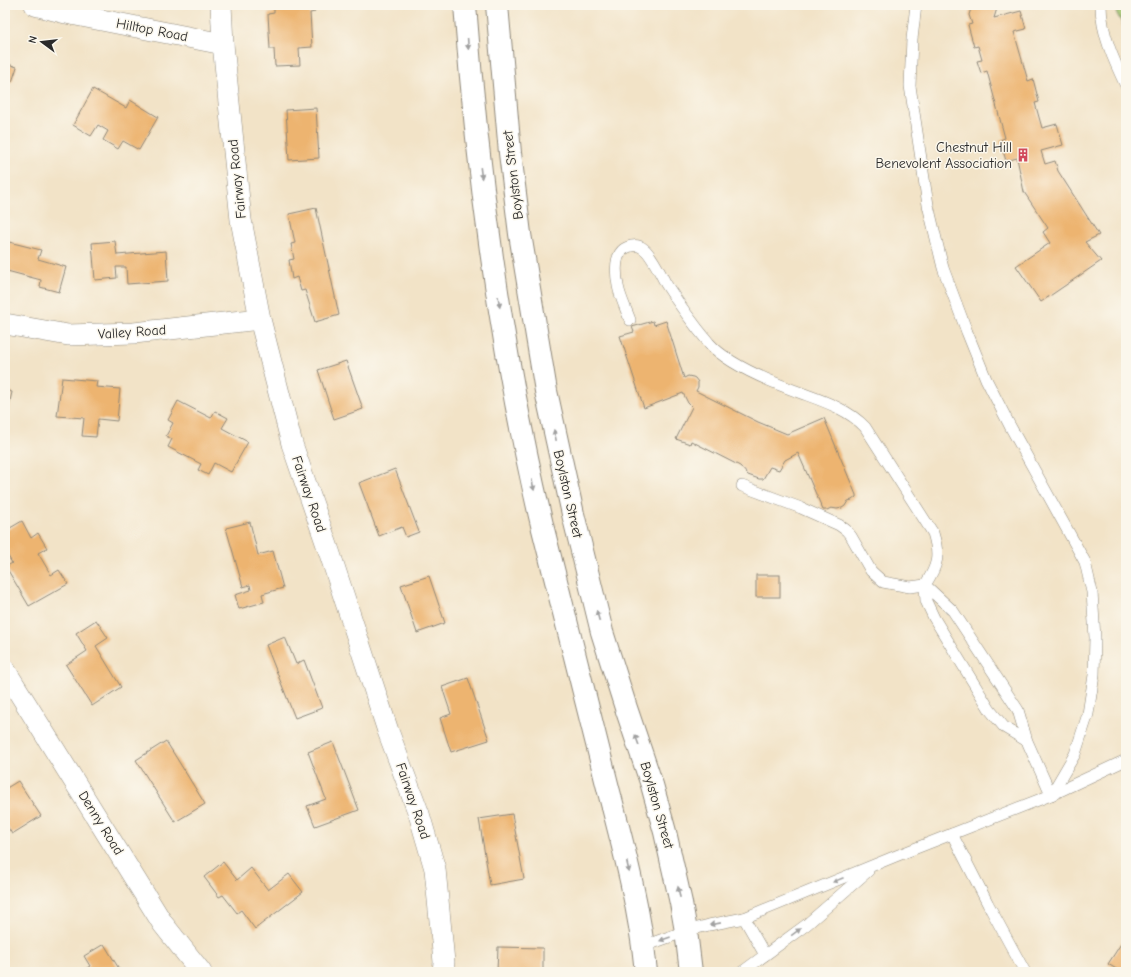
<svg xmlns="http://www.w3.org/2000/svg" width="1131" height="977" viewBox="0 0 1131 977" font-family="'Comic Neue',sans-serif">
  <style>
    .green { fill: #a3c56f; stroke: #67784d }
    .building { fill: #edb470 }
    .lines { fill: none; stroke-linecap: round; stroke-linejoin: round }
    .lane-casing { stroke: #8e8779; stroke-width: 12 }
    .street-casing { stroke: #8e8779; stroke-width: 22 }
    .highway-casing { stroke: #8e8779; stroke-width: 24 }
    .lane { stroke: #fff; stroke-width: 11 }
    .street { stroke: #fff; stroke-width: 21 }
    .highway { stroke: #fff; stroke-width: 22 }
    .oneway { fill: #a0a0a0 }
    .labels { text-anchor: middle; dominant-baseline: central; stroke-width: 3; stroke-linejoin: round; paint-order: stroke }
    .street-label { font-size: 14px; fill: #2b2b2b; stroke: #fbf7ec }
    .poi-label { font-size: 14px; fill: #2b2b2b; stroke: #fbf7ec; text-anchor: end }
  </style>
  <rect width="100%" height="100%" fill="#fbf7ec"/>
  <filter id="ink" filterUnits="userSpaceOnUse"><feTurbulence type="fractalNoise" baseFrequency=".025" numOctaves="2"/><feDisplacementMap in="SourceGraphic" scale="8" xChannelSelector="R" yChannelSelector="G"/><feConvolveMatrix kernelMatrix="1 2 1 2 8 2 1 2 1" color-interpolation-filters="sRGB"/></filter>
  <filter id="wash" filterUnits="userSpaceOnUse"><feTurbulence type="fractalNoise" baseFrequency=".012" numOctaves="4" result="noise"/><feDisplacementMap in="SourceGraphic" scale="16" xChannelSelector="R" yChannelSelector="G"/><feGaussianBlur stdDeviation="0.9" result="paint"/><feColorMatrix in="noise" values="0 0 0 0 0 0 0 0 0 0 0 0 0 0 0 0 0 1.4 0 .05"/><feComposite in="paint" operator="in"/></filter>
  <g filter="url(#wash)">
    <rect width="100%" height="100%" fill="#f2e3c7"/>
    <polygon class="green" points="1118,5 1126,5 1126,31 1114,8"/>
    <g id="blocks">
      <g class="building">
        <polygon points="274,5 315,5 315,12 310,13 312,47 299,48 300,65 275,66 274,49 270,49 268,14 274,13"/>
        <polygon points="972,5 998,5 994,18 1021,11 1026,29 1014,32 1028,81 1033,79 1039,102 1035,103 1042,128 1057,124 1063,145 1041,151 1045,164 1055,161 1058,171 1099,235 1085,242 1101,261 1041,302 1016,266 1050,243 1043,232 1048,228 1024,192 1017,158 1006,161 1000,140 1005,138 987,71 981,73 977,61 982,60 978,46 974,47 968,25 972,24 969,15"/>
        <polygon points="5,63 17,67 12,82 5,79"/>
        <polygon points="93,89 126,108 130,100 158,117 139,150 123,141 118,149 103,140 108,131 98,125 91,136 73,125"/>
        <polygon points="316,108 319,158 289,160 286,110"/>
        <polygon points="316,208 339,315 315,322 305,290 301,291 297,277 292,279 289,260 294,259 291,244 295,243 289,214"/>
        <polygon points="5,241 41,250 38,259 66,267 59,292 40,287 41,280 7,271 5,275"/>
        <polygon points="115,241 117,255 166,251 168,281 127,284 126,267 116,267 117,278 95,280 92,243"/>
        <polygon points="653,321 654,325 666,321 684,378 688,376 693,377 695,378 698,382 698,387 696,391 758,422 787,434 824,418 856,495 856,497 852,500 848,501 845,506 842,508 837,509 831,508 827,510 823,510 798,453 785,460 779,470 770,467 763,479 759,479 748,475 740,466 691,441 690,444 676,439 692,407 688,403 683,393 644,408 620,336 634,332 632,327"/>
        <polygon points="346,361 363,409 334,419 318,370"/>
        <polygon points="62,378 97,381 96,387 120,389 117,421 98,419 96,437 82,436 84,418 57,416"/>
        <polygon points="5,390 12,392 7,415 5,414"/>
        <polygon points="178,401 211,418 215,411 228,418 222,428 248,442 231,472 214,463 208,475 198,470 201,464 168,447 172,439 166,436 173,423 168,420"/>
        <polygon points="395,469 419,532 406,537 402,527 379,536 359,483"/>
        <polygon points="22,521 31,538 38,533 47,548 38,553 51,575 59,570 68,584 29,606 6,567 12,563 5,551 5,531"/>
        <polygon points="250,522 258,555 273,551 283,588 262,594 264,602 239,609 235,595 251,590 250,585 243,587 226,528"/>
        <rect x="756" y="575" width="24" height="22"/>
        <polygon points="429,576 445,623 417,633 401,585"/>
        <polygon points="96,620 108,638 96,646 121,687 92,706 66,665 87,651 76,633"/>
        <polygon points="285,637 296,664 304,660 322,708 295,718 266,645"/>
        <polygon points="468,678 489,740 451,752 440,718 451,714 442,687"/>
        <polygon points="166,741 205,804 175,822 136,760"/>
        <polygon points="333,742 359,810 315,826 307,806 326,799 308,752"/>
        <polygon points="18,781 41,816 12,834 5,823 5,789"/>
        <polygon points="512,814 524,879 490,885 479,819"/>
        <polygon points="223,862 237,880 251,868 268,890 289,874 303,892 255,929 241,910 237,913 223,895 219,897 204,877"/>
        <polygon points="1126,936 1126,972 1116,972 1118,970 1108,964"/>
        <polygon points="104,944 121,972 81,972 90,966 84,956"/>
        <polygon points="498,947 543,948 543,972 497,972"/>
      </g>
    </g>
  </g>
  <g filter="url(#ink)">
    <use href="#blocks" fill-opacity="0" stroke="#8e8779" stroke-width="1"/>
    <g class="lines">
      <g class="lane-casing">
        <g id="lane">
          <path d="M1101,5c0,28 13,56 25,81"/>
          <path d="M630,320c-4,-11 -10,-23 -12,-34 -2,-11 -4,-30 6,-37 6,-4 14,-5 20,0 8,6 17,26 22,35 12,19 29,42 43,59 20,23 67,41 95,51 22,8 45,16 61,33l68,106c7,23 5,32 -8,52l-15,2 -27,-5 -12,-11 -20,-35 -5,-6 -7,-5 -38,-17 -59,-22"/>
          <polyline points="1027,741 1018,710 953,611 925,585 926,601 934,618 990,710 1004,727 1027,741 1051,795 1126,760"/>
          <polyline points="952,834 988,904 1025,972"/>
          <polyline points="744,918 765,955"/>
          <polyline points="644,946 686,931 709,925 744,918 896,856 1051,795 1075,754 1088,714 1094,675 1095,638 1092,592 1085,562 1010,426 986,379 967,332 943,268 928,205 910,86 912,39 916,5"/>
          <polyline points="742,972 806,925 868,871"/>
        </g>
      </g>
      <g class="street-casing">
        <g id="street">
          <polyline points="35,5 66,13 223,44"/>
          <polyline points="221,5 223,44 241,220 260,319 292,444 329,551 388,731 419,814 435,869 444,962 443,972"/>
          <polyline points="5,324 68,335 134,333 260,319"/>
          <polyline points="5,670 163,924 201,972"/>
        </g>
      </g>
      <g class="highway-casing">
        <g id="highway">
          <path d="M465,5c13,176 37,352 78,524 21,86 44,172 65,259 16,61 32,121 38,184"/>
          <polyline points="497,5 510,153 520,234 546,391 573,514 602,632 626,708 652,785 665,832 681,903 686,931 691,972"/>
        </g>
      </g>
      <use href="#lane" class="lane"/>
      <use href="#street" class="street"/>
      <use href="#highway" class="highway"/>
    </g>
    <defs><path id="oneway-solid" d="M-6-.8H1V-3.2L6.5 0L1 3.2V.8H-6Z"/></defs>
    <g class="oneway">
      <use href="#oneway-solid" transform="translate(468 44) rotate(86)"/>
      <use href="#oneway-solid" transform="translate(481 173) rotate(83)"/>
      <use href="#oneway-solid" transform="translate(499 302) rotate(81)"/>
      <use href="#oneway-solid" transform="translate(555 435) rotate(-102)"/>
      <use href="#oneway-solid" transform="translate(533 485) rotate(78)"/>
      <use href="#oneway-solid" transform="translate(598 616) rotate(-105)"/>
      <use href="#oneway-solid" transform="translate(637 740) rotate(-110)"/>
      <use href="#oneway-solid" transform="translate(628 867) rotate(77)"/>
      <use href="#oneway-solid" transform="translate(838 880) rotate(158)"/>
      <use href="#oneway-solid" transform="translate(679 892) rotate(-101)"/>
      <use href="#oneway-solid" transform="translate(715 924) rotate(169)"/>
      <use href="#oneway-solid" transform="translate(796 932) rotate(-36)"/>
      <use href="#oneway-solid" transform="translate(665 939) rotate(160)"/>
    </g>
  </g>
  <defs>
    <g id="building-bare" transform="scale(1.08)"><path d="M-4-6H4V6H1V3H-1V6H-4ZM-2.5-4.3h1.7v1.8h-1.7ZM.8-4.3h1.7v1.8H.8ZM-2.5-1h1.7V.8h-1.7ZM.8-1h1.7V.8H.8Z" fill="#d1495b" stroke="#fbf7ec" stroke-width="2.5" paint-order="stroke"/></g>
  </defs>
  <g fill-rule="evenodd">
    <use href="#building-bare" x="1023" y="155"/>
  </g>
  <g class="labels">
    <g class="street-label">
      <text transform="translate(152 30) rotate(11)">Hilltop Road</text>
      <text transform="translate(513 175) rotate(-97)">Boylston Street</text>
      <text transform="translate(237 179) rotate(-96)">Fairway Road</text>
      <text transform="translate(132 332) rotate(-4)">Valley Road</text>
      <text transform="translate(309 494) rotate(71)">Fairway Road</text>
      <text transform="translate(568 494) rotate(77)">Boylston Street</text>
      <text transform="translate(413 801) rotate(71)">Fairway Road</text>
      <text transform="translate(657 805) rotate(74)">Boylston Street</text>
      <text transform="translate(101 823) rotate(58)">Denny Road</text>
    </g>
    <g class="poi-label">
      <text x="1012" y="147">Chestnut Hill<tspan x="1012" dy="16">Benevolent Association</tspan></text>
    </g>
  </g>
  <rect width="1131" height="977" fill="none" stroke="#fbf7ec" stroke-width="20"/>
  <g transform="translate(42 42) rotate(285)" stroke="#fbf7ec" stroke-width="3" paint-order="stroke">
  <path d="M0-3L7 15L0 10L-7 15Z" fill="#2b2b2b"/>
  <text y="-6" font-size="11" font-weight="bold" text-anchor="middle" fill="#2b2b2b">N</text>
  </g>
</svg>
